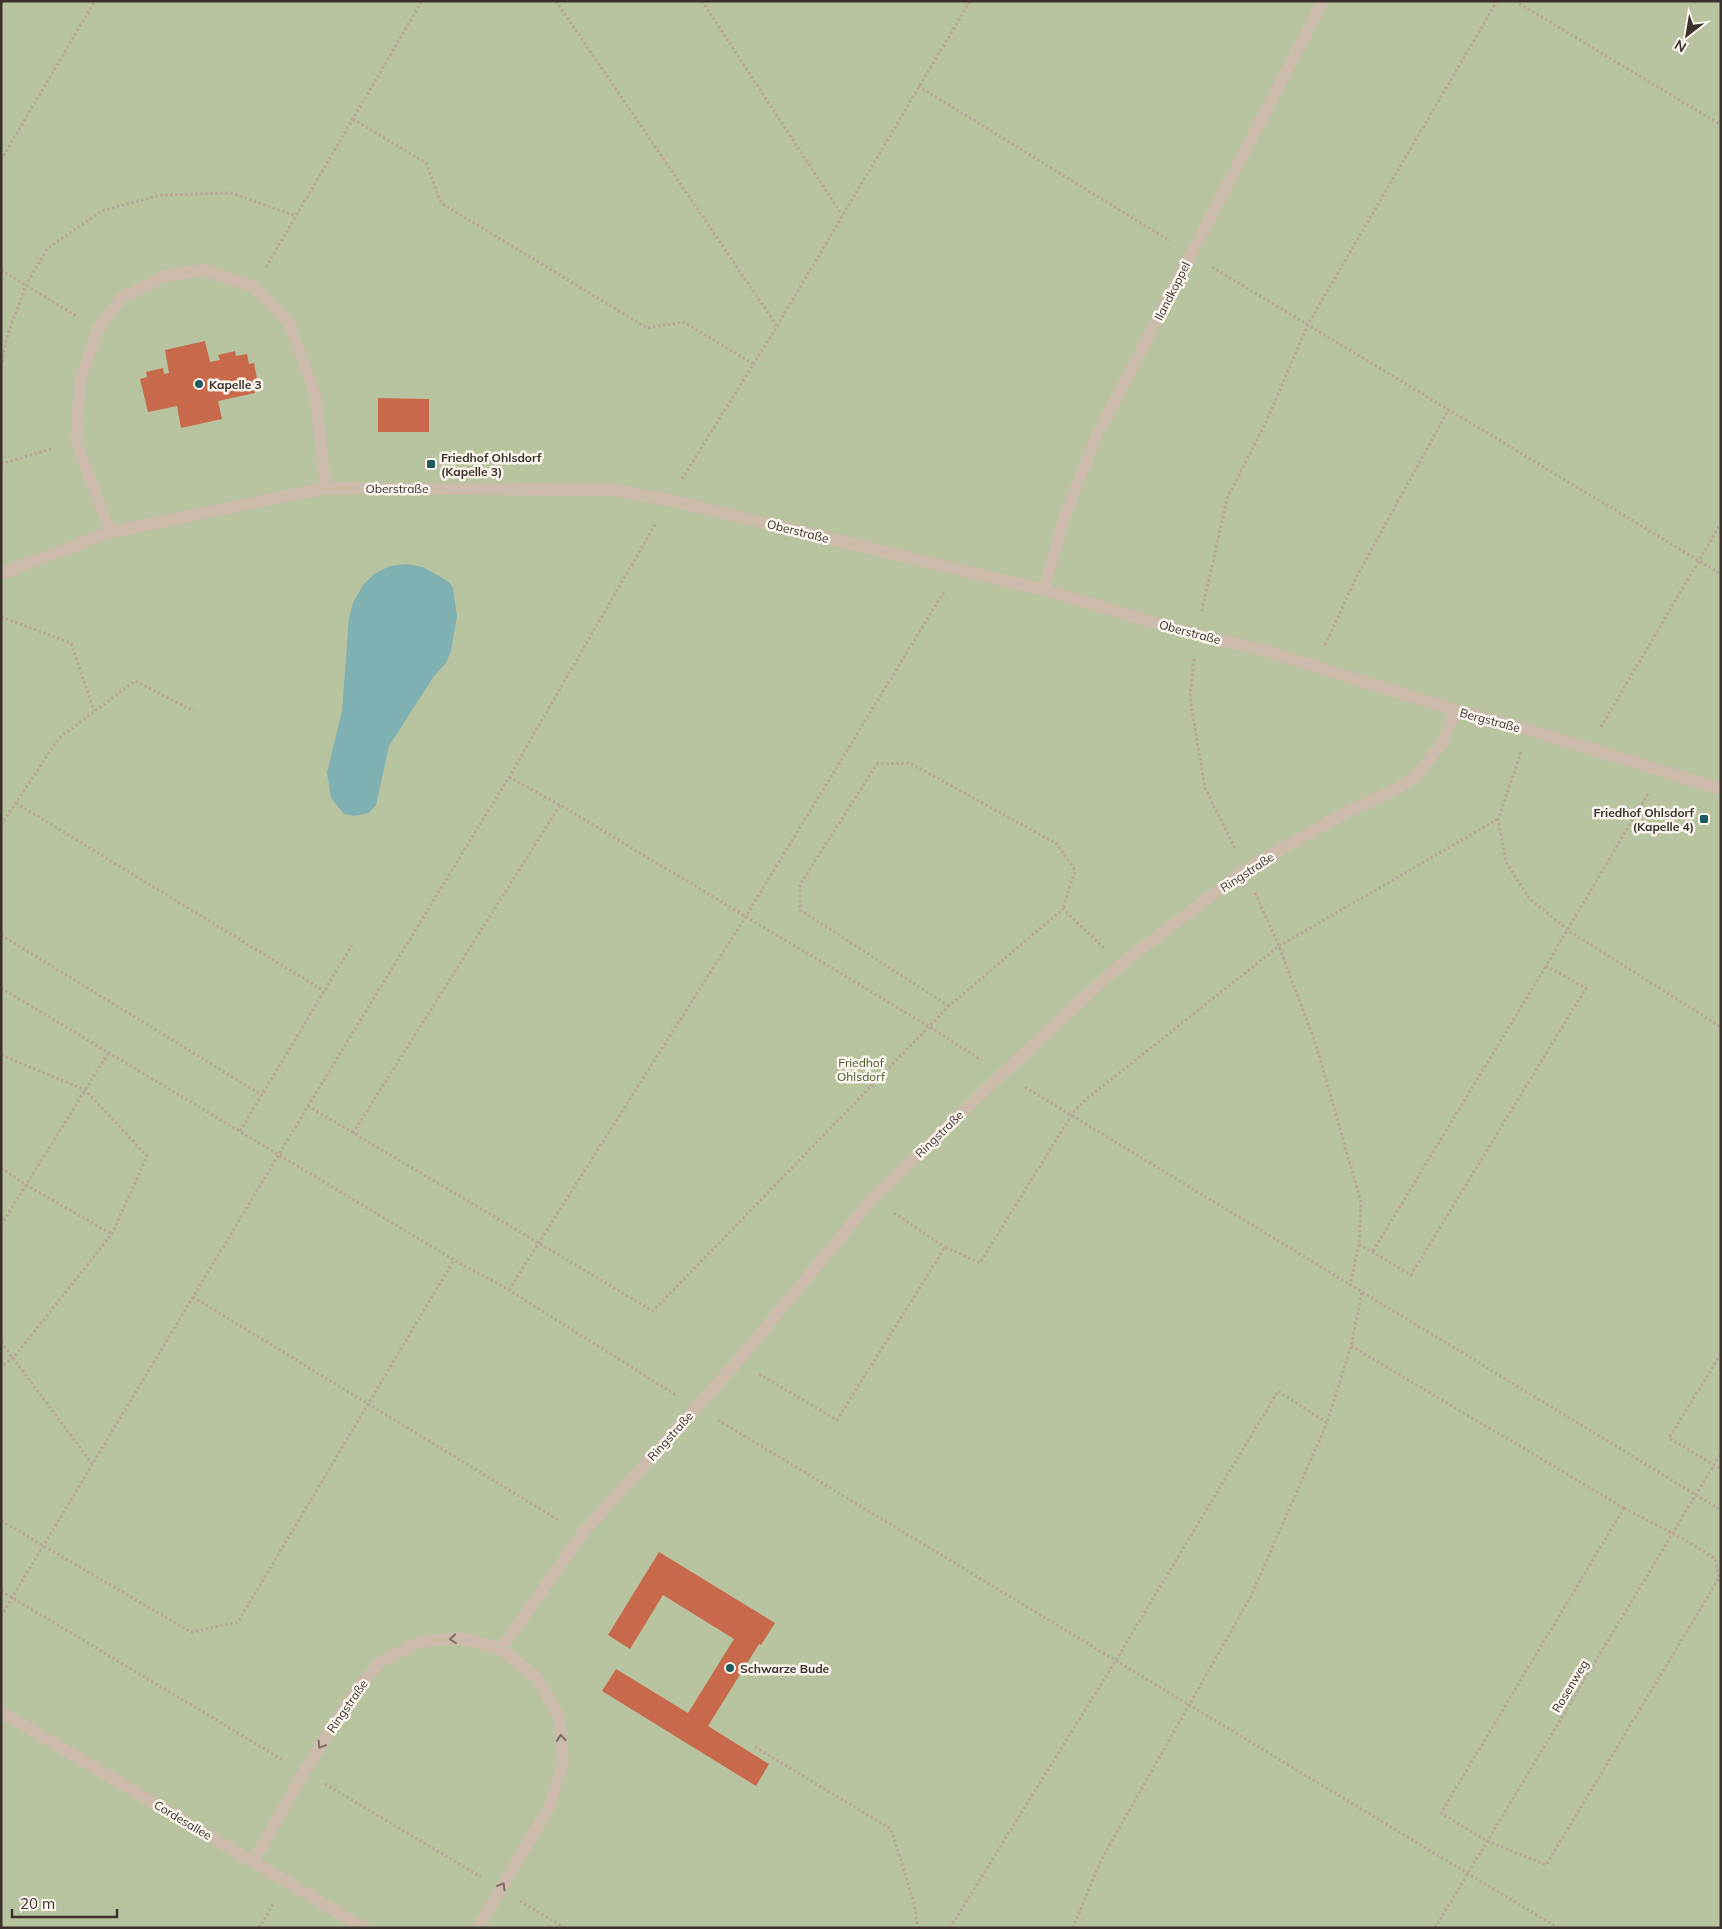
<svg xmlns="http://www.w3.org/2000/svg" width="1722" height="1929" viewBox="0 0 1722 1929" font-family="Mulish,sans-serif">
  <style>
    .green { fill: #b8c4a0 }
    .water { fill: #7fb0b2 }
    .building { fill: #c8694b }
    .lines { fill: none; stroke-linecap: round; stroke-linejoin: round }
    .path { stroke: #b9a596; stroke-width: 3; stroke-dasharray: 2.5 2.5; stroke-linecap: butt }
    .street { stroke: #cdbbac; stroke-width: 12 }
    .oneway { stroke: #7d6f65 }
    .poi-dot { fill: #1f5a5e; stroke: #fbf5ee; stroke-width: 2 }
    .labels { text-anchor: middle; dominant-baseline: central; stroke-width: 5; stroke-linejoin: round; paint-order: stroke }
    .street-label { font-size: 12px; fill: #3b302b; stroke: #fbf5ee }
    .poi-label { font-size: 12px; font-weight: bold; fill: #3b302b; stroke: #fbf5ee; text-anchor: start }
    .park-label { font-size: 12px; fill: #4a5a2e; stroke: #fbf5ee }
  </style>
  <rect width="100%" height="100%" fill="#f4ebe1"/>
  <rect class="green" x="1" y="1" width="1720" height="1927"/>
  <polygon class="water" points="406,564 423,567 449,582 453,588 457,616 451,651 446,663 434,676 389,746 376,805 369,813 354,816 344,814 331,798 327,773 342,711 349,618 353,603 363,585 374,574 390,566"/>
  <g class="building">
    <polygon points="205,341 210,362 220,360 218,355 235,351 236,356 247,354 249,364 254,363 258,384 253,385 255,393 218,401 222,419 181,428 177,406 148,412 140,379 147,377 146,372 163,368 164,374 169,373 165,350"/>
    <polygon points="378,398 429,399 429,432 378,432"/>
    <polygon points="659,1552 775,1623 761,1645 759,1644 708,1726 769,1764 756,1786 602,1691 616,1669 688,1713 734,1639 663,1595 630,1649 608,1635"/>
  </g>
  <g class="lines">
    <g class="path">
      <polyline points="556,1 777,326"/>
      <polyline points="702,1 842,215"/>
      <polyline points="1515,1 1721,125"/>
      <polyline points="918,86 1170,241"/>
      <polyline points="353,119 426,163 441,203 647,328 684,322 753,364"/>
      <polyline points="1,160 95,1"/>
      <polyline points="266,267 422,1"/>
      <polyline points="1212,267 1721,574"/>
      <polyline points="1,270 78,317"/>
      <polyline points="1,367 7,337 26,285 47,249 101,211 161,195 231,193 296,216"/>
      <polyline points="1,464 54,448"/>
      <polyline points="682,479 777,326 970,1"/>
      <polyline points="1202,611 1227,499 1267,420 1308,324 1497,1"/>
      <polyline points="1,617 71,643 94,711"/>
      <polyline points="1325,645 1358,574 1449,409"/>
      <polyline points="1194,659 1190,698 1205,788 1235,849"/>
      <polyline points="1601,727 1721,523"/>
      <polyline points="1521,752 1498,819 1506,862 1529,898 1569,931 1721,1027"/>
      <polyline points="509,777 560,805 930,1027 981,1060"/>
      <polyline points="16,803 324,991"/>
      <polyline points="1,825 59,738 135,681 194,711"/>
      <polyline points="1255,893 1279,946 1316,1045 1361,1202 1359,1244 1350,1285"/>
      <polyline points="1,935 262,1095"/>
      <polyline points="1,988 454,1260 509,1290 676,1395"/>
      <polyline points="949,1006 800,910 800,884 877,764 910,763 1057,844 1075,870 1063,909"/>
      <polyline points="1,1055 85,1090 147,1156 112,1234 13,1358 1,1366"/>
      <polyline points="1025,1087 1721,1510"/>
      <polyline points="308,1106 653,1311 949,1006 1063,909 1104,948"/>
      <polyline points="240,1131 352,945"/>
      <polyline points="353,1133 560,805"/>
      <polyline points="1,1168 26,1185 112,1234"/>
      <polyline points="894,1213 945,1247"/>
      <polyline points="1,1225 109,1052"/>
      <polyline points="1359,1244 1411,1275 1586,988 1546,966 1649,792"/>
      <polyline points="1373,1251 1546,966"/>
      <polyline points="509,1290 746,916 945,590"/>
      <polyline points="193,1297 560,1521"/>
      <polyline points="1,1342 93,1465"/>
      <polyline points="1351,1346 1624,1508"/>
      <polyline points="1721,1354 1669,1438 1721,1469"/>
      <polyline points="759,1374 837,1420 945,1247 980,1263 1072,1114 1084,1101 1279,946 1498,819"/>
      <polyline points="718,1420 1558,1928"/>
      <path d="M1624,1508c31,17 63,31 91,51l4,19 -173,287 -59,-24 -46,-28z"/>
      <polyline points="1,1521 191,1632 238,1622 454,1260"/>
      <polyline points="1,1591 283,1760"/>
      <polyline points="1,1616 308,1106 509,777 656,523"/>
      <polyline points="755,1747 891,1829 914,1903 918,1928"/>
      <polyline points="325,1784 481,1877"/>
      <polyline points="520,1901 565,1928"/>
      <polyline points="259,1928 274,1903"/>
      <polyline points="950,1928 1116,1660 1278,1391 1327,1423 1351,1346 1362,1292"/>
      <polyline points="1073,1928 1100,1862 1251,1596 1327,1423"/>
      <polyline points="1435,1928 1721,1453"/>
    </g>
    <g class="street">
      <polyline points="110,532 76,441 80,381 98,329 122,297 164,276 204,270 254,287 288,321 315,394 326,488"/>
      <polyline points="1,574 110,532 326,488 614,490 669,500 1044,590 1197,635 1259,649 1455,710 1529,730 1721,789"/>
      <polyline points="1044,590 1063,521 1095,439 1323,1"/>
      <polyline points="501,1649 582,1534 737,1362 873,1198 1002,1074 1121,964 1245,870 1348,811 1394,790 1416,776 1443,742 1455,710"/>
      <polyline points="1,1712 364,1928"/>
      <polyline points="253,1862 304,1772 354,1693 381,1661 419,1642 461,1638 501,1649 537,1678 559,1717 563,1763 549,1807 478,1928"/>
    </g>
  </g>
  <defs><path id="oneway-chevron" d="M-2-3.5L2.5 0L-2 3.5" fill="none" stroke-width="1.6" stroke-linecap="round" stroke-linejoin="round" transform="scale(1.25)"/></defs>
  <g class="oneway">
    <use href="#oneway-chevron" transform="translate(453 1639) rotate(175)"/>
    <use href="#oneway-chevron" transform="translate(561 1738) rotate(-95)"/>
    <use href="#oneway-chevron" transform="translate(321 1745) rotate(122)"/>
    <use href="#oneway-chevron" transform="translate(502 1886) rotate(-59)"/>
  </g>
  <g class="poi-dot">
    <circle cx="199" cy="384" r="5"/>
    <rect x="426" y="459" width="10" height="10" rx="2.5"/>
    <rect x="1699" y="814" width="10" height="10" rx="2.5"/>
    <circle cx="730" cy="1668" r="5"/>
  </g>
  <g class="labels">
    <g class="street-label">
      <text transform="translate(1172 291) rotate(-63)">Ilandkoppel</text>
      <text x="397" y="488">Oberstraße</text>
      <text transform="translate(798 531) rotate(14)">Oberstraße</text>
      <text transform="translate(1190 632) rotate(15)">Oberstraße</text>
      <text transform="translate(1490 720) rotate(15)">Bergstraße</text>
      <text transform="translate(1247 872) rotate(-33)">Ringstraße</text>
      <text transform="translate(939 1134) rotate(-44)">Ringstraße</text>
      <text transform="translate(670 1436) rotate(-48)">Ringstraße</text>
      <text transform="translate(1570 1686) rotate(-59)">Rosenweg</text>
      <text transform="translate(347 1706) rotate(-55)">Ringstraße</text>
      <text transform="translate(183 1820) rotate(31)">Cordesallee</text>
    </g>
    <g class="poi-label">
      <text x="209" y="384">Kapelle 3</text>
      <text x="441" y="457">Friedhof Ohlsdorf<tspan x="441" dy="14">(Kapelle 3)</tspan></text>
      <text x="1694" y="812" text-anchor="end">Friedhof Ohlsdorf<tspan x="1694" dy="14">(Kapelle 4)</tspan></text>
      <text x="740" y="1668">Schwarze Bude</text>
    </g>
    <g class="park-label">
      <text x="861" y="1062">Friedhof<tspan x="861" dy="14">Ohlsdorf</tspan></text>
    </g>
  </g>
  <rect width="1722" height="1929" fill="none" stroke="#3b302b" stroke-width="5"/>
  <g transform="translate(1687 35) rotate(211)" stroke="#fbf5ee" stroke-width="4" paint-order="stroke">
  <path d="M0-4L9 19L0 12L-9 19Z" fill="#3b302b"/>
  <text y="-8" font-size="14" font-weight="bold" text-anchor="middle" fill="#3b302b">N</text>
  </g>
  <path d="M12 1909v8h105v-8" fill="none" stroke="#3b302b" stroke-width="2.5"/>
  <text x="20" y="1909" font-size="15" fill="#3b302b" stroke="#fbf5ee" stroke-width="4" paint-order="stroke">20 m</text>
</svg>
